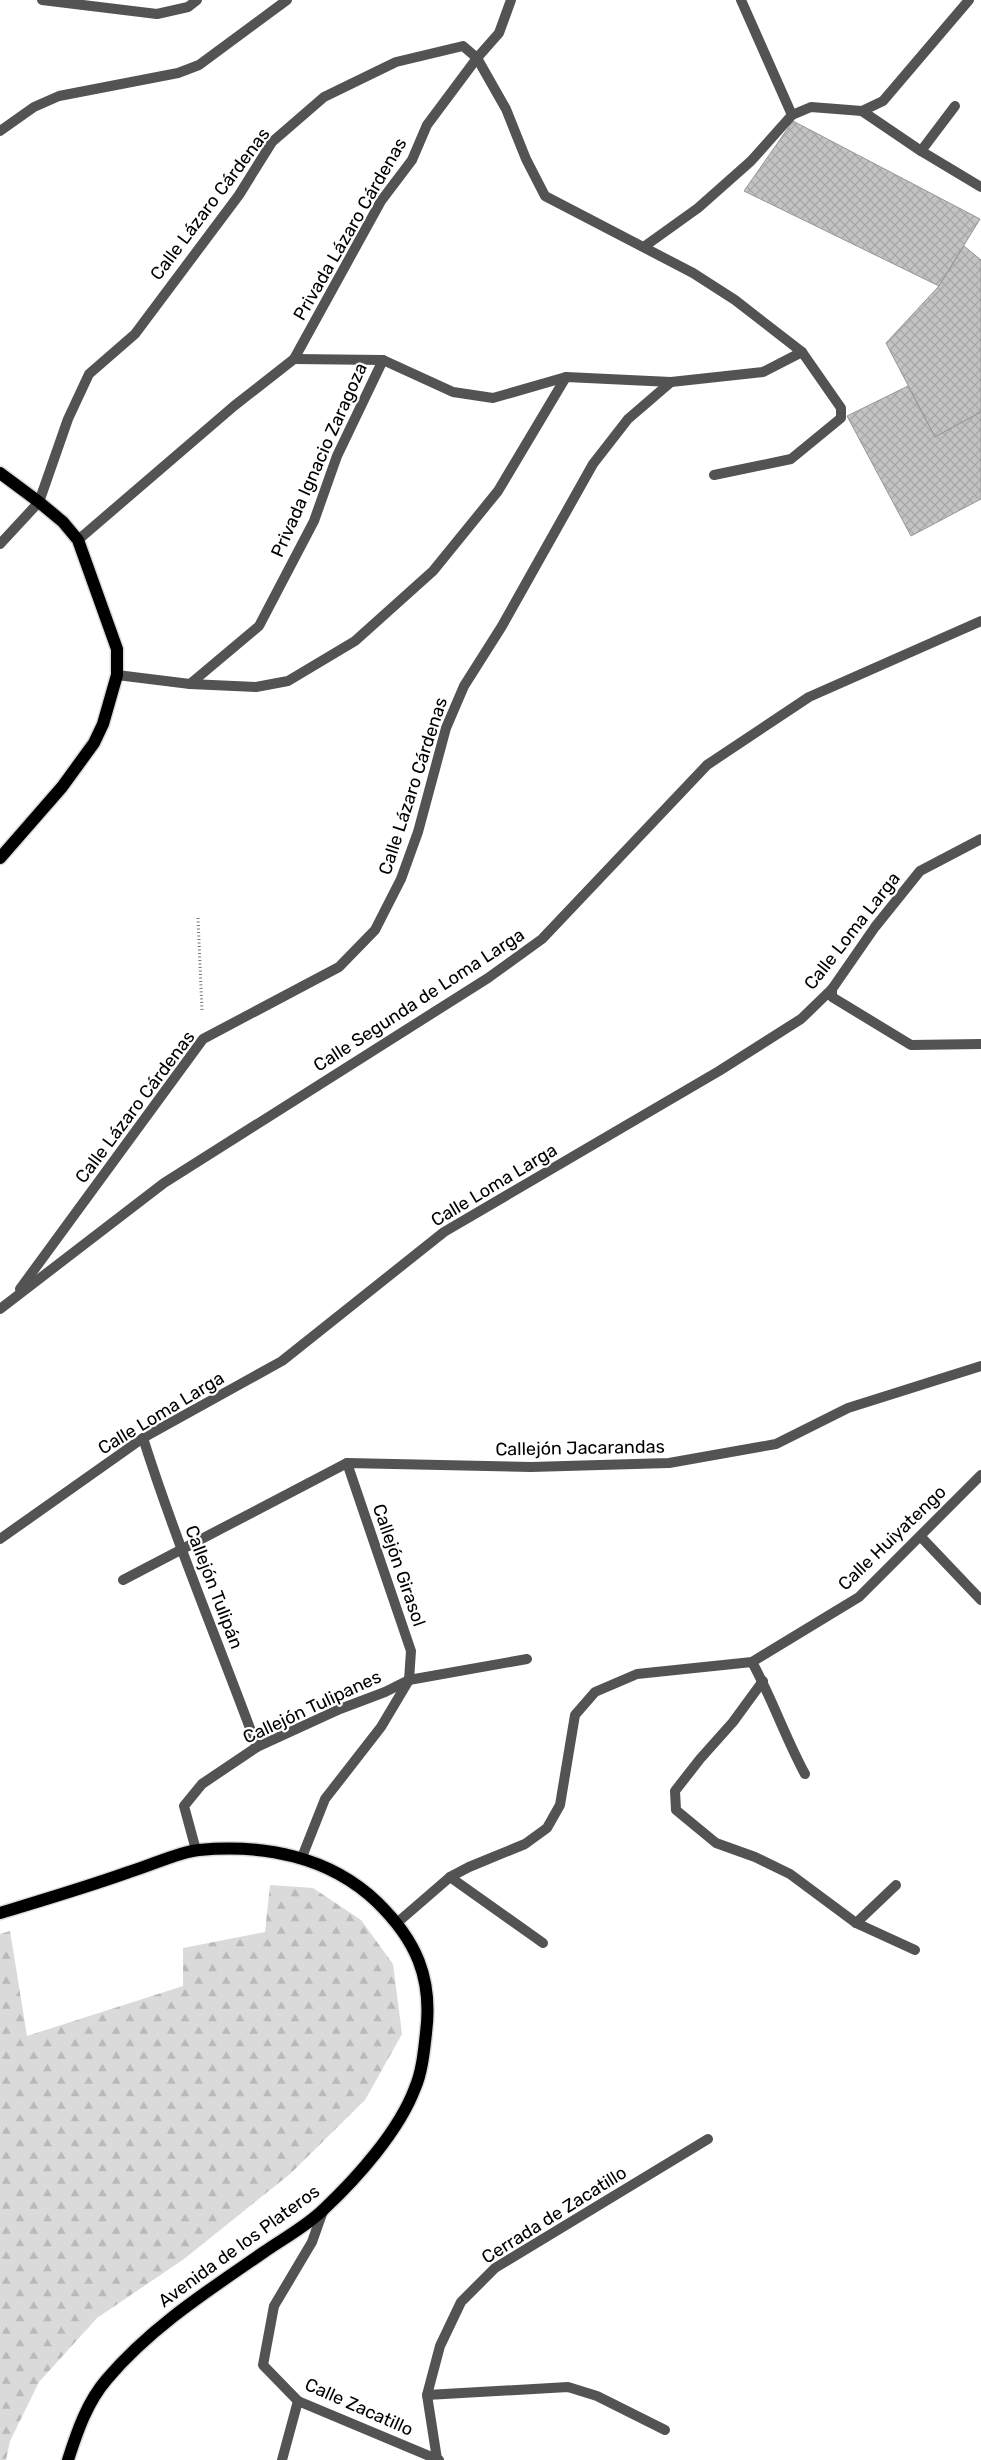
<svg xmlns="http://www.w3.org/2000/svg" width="981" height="2460" viewBox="0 0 981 2460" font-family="Rubik,sans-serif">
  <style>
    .forest { fill: url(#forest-firs) }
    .building { fill: url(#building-cross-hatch); stroke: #979797 }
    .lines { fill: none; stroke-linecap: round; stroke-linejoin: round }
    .primary-casing { stroke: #dbdbdb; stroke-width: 15 }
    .path { stroke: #757575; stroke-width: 3; stroke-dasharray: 1 2.5; stroke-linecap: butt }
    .minor { stroke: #535353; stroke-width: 10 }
    .primary { stroke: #000; stroke-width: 12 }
    .labels { text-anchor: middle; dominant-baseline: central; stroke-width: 4.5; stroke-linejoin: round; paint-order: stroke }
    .street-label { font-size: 18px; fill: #000; stroke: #fff }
  </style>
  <defs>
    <pattern id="forest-firs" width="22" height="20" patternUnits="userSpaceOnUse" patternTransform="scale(1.25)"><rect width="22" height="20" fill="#dadada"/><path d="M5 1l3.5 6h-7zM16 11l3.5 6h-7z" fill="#b9b9b9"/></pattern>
    <pattern id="building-cross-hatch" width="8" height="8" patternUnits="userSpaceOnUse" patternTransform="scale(1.25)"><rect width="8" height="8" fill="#c3c3c3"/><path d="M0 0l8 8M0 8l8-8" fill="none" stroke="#a6a6a6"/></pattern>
  </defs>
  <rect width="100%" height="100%" fill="#fff"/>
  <polygon class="forest" points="270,1885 313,1888 361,1920 393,1964 402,2034 365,2100 290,2174 184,2259 97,2318 39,2382 10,2441 6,2460 0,2460 0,1934 10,1931 27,2036 183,1986 183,1948 265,1932"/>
  <g class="building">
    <polygon points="793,121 980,219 939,286 744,191"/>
    <polygon points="964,246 981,260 981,412 935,437 886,343 939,286"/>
    <polygon points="908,386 935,437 981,412 981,499 911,536 847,416"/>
  </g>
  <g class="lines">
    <g class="primary-casing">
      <g id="primary">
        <polyline points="0,473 39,502 63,522 78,540 117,649 117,675 103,724 94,743 62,787 0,858"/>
        <path d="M0,1913c43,-13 87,-26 129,-41 21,-6 49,-20 70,-22 64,-6 130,6 178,52 39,38 56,76 49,131 -2,18 -4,39 -11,55 -16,43 -58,90 -91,121 -17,17 -40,29 -60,43 -55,38 -113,75 -157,127 -20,23 -30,53 -39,81"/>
      </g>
    </g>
    <polyline class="path" points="198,918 202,1011"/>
    <g class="minor">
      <polyline points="42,0 157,14 188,7 197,0"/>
      <polyline points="741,0 792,115"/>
      <polyline points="862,111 921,151 981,187"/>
      <polyline points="0,131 34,107 59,96 178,73 199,65 287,0"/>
      <polyline points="921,151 955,106"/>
      <polyline points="645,246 698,208 751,161 792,115 811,107 862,111 883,101 969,0"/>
      <polyline points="294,359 383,360 453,392 493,398 566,377 671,382 763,372 802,352"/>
      <polyline points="78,540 234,406 294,359 381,201 412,160 427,125 477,58 499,33 511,0"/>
      <polyline points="0,544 39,502 68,419 89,374 135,334 239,195 272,142 324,97 396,62 463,46 477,58 506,109 526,159 545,196 693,273 735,300 802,352 841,408 841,418 791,459 714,475"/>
      <polyline points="117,675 190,684 256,687 288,681 355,641 433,571 498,491 566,377"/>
      <polyline points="190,684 259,626 314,521 337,456 383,360"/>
      <polyline points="832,989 832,997 911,1045 981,1044"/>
      <polyline points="20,1289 203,1039 339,967 375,930 401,879 418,832 446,728 464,686 502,626 593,464 628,419 671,382"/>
      <polyline points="0,1309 164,1183 488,978 542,939 707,765 809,697 981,621"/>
      <path d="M143,1438c33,104 76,206 114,309"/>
      <polyline points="921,1537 981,1600"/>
      <polyline points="0,1539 143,1438 282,1361 444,1232 719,1071 801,1019 832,989 875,927 920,871 981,839"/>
      <polyline points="123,1580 347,1463 531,1467 669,1463 776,1444 848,1408 981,1366"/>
      <path d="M752,1662c20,36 33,75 53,112"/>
      <polyline points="763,1681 733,1722 700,1759 675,1791 676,1810 716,1843 755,1857 790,1874 856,1923 915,1950"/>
      <polyline points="196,1850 184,1806 202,1784 257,1747 340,1709 385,1692 409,1680 527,1659"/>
      <polyline points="302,1857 325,1799 381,1727 409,1680 411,1651 347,1463"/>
      <polyline points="450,1877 543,1943"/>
      <polyline points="398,1922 450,1877 469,1867 525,1844 547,1828 560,1805 575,1715 595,1692 637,1674 752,1662 859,1597 981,1475"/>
      <polyline points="856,1923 896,1885"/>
      <polyline points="323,2211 312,2242 274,2306 263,2365 298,2401 439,2460"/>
      <polyline points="427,2395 568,2387 597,2396 665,2430"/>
      <polyline points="437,2459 427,2395 440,2346 461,2302 495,2268 708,2139"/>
      <polyline points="282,2460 298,2401"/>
    </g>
    <use href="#primary" class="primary"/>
  </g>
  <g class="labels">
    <g class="street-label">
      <text transform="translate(210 204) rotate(-53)">Calle Lázaro Cárdenas</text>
      <text transform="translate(350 229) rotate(-60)">Privada Lázaro Cárdenas</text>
      <text transform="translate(319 460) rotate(-66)">Privada Ignacio Zaragoza</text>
      <text transform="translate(413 786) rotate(-72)">Calle Lázaro Cárdenas</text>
      <text transform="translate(852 931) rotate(-52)">Calle Loma Larga</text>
      <text transform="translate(419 1000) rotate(-33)">Calle Segunda de Loma Larga</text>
      <text transform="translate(135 1107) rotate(-53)">Calle Lázaro Cárdenas</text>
      <text transform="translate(494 1185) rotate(-31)">Calle Loma Larga</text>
      <text transform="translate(161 1413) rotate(-31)">Calle Loma Larga</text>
      <text transform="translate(580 1448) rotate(-1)">Callejón Jacarandas</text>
      <text transform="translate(892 1538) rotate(-44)">Calle Huiyatengo</text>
      <text transform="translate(399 1565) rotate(71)">Callejón Girasol</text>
      <text transform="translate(214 1587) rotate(69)">Callejón Tulipán</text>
      <text transform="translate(312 1707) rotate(-25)">Callejón Tulipanes</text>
      <text transform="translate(554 2215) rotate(-32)">Cerrada de Zacatillo</text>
      <text transform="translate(239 2246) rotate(-36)">Avenida de los Plateros</text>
      <text transform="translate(359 2407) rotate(24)">Calle Zacatillo</text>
    </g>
  </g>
</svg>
